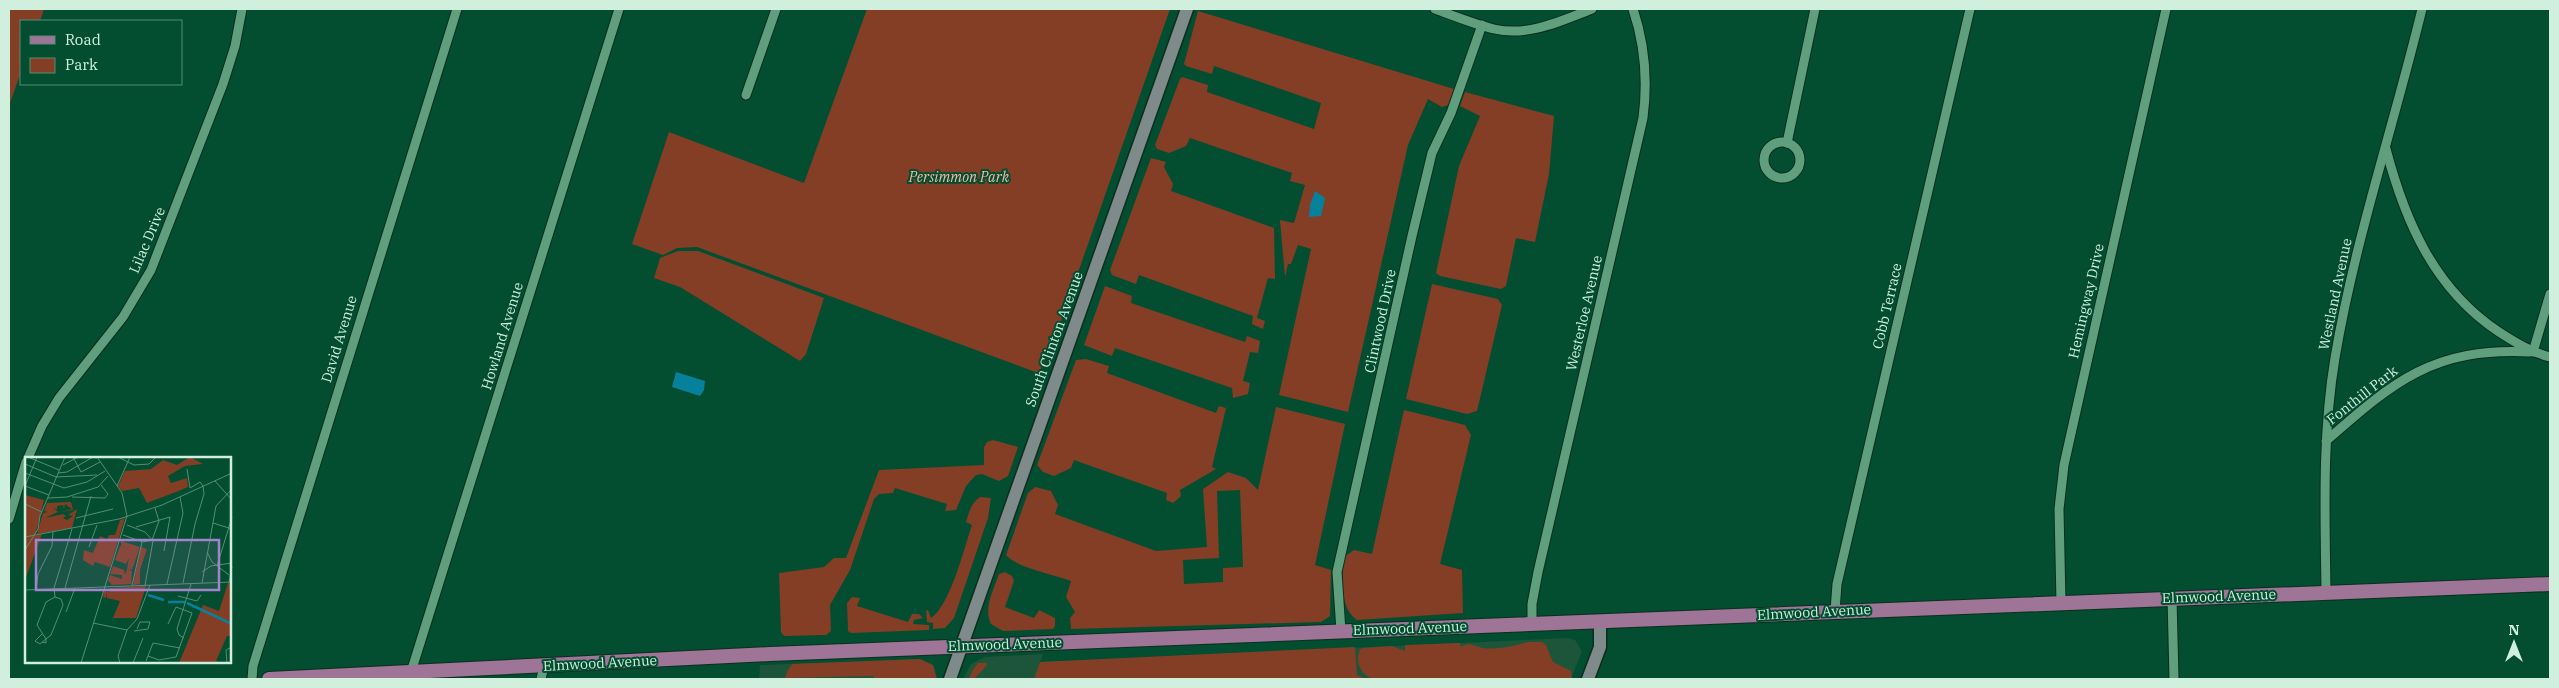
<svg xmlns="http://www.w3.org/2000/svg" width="2559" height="688" viewBox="0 0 2559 688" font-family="'IBM Plex Serif',serif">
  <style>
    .built { fill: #1d553b }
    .green { fill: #843e26; fill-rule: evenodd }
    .water { fill: #06819c }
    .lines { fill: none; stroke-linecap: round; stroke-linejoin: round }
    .street-casing { stroke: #0c2e1e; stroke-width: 11 }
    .secondary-casing { stroke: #0c2e1e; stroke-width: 15 }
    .primary-casing { stroke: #0c2e1e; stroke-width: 16 }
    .street { stroke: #609f7d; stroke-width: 9 }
    .secondary { stroke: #7f8a8a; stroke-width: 12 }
    .primary { stroke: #9e7497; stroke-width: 14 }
    .labels { text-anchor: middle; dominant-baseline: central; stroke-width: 4; stroke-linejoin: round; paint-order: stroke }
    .park-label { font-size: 14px; font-style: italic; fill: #f8b9a4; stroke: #034d30 }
    .street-label { font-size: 14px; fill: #d0f0dd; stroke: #034d30 }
    .inset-river { fill: none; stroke: #06819c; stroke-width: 2.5 }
    .inset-road { fill: none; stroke: #558e75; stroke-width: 1 }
    .view { fill: #a184cc; fill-opacity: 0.15; stroke: #a184cc; stroke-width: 2.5 }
    .inset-edge { fill: none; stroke: #d0f0dd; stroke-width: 2.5 }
  </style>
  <rect width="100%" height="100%" fill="#034d30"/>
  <g class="built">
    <polygon points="1568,638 1575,640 1582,651 1571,679 963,679 971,664 985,657 1043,654 1040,662"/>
    <polygon points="920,659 933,665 937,679 759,679 760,665"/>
  </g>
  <g class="green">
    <polygon points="9,9 44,9 40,21 21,21 21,72 9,106"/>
    <polygon points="867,9 1170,9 1050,353 1038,373 697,247 677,248 663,255 632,244 669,132 804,183"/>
    <polygon points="1198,11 1454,89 1448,105 1442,107 1428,99 1408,145 1348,412 1279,395 1311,249 1298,245 1291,264 1288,264 1285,277 1280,220 1294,223 1305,185 1290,181 1292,173 1190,138 1186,146 1169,153 1157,149 1155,145 1180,79 1182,77 1208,85 1207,92 1314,129 1321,103 1214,66 1212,74 1186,66 1184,64"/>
    <polygon points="1465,92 1554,116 1549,174 1535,242 1516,238 1506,286 1501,289 1440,276 1436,273 1459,166 1480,116 1460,106"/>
    <polygon points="1151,158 1166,162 1164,167 1173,184 1171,191 1274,228 1275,279 1268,278 1257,318 1265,321 1263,329 1252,324 1253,316 1139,275 1136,284 1112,275 1110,270"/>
    <polygon points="678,251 698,251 824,298 806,354 800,361 680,287 654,278 660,258"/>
    <polygon points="1432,284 1498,299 1502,305 1477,411 1467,414 1406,399"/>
    <polygon points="1105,286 1132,296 1131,303 1245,342 1247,336 1260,341 1258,353 1250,352 1243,381 1250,383 1248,394 1233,398 1232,388 1115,348 1112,356 1084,345"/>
    <polygon points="1086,359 1109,366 1107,373 1216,413 1219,406 1226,408 1212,467 1216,469 1180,490 1181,496 1173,503 1166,500 1167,493 1074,460 1071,468 1054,476 1043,472 1037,465 1076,360"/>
    <path d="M1276,407l69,17 -30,141 16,5 -1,46 -9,6 -250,7 -1,-11 5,-6 -9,-15 5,-16c-18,-7 -54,-13 -65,-26l22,-62 7,-6 16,4 7,14 -3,9 101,37 51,-4 -4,-58 25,-17 18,6 12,12zM1240,490l3,77 -20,1v14l-39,2 -1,-24 36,-2 -2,-67z"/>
    <path d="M1404,410l61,15 6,10 -31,129 22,6 1,43 -106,7c-18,-12 -15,-44 -13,-63l10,-7 18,4z"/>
    <polygon points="993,440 1018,447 1008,476 999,481 982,474 976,475 966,486 956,510 945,511 947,504 895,488 893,493 879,494 874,499 850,570 830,605 831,631 826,635 784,636 781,632 779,573 824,567 834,558 846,558 879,470 984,465 984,447 987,442"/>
    <path d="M980,497l11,1 -3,20 -34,100 -9,10 -12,1v-6l-6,-1 -1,-11 2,-1 3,8c20,-14 33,-70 41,-93l-6,-3c3,-10 5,-19 14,-25z"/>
    <path d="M1005,572l7,4 2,5 -9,26 29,11 5,-8 16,8v8l-2,3 -50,2 -12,-7c-8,-16 3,-35 8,-50z"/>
    <polygon points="852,597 860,598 857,606 908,622 912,614 919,614 923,618 914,620 913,624 929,625 929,630 851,633 848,631 847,603"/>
    <path d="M1528,642h14l4,3 7,17 18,9 1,8h-200c-12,-6 -17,-17 -12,-30l3,-1 29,-2 13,5v-6l55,-2 1,4c7,-6 14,-1 22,1 15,2 31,-2 45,-6z"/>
    <polygon points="1355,647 1357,675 1366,679 1034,679 1040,662"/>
    <polygon points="920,659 933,665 937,679 874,679 873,676 785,678 788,670 792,664"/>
    <polygon points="978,663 987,663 987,665 974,679 969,679 972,671"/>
  </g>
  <g class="water">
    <polygon points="1315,191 1325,198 1321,216 1309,217 1310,205"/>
    <polygon points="676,372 705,381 704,390 700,396 672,387"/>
  </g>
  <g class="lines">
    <g class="street-casing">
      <g id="street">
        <path d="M1435,9c19,7 39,15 59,20 34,8 67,-8 98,-20"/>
        <polyline points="746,95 776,9"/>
        <circle cx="1782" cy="160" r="18"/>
        <polyline points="1787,143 1815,9"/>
        <path d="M2386,149c19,72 48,140 113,183 17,11 32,20 51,25"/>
        <polyline points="2533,352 2550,294"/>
        <path d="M2326,441c68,-60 108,-94 204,-89"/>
        <polyline points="28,458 42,426 59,398 123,317 151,270 223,84 235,46 242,9"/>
        <polyline points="9,519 26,462"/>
        <path d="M2326,592c-1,-78 -4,-157 9,-234 20,-119 59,-233 87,-349"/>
        <polyline points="2172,598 2174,679"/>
        <polyline points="2061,603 2059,509 2064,465 2166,9"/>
        <polyline points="1835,611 1837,584 1970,9"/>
        <path d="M1532,623v-19l6,-32 105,-454c5,-38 2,-73 -10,-109"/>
        <polyline points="1341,631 1337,572 1412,236 1432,153 1451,113 1482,25"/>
        <polyline points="411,672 619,9"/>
        <polyline points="252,679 253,666 457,9"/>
        <polyline points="541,679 544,666"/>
      </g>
    </g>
    <g class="secondary-casing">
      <g id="secondary">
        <polyline points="950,679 1187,9"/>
        <polyline points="1588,679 1600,647 1600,621"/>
      </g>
    </g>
    <g class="primary-casing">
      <polyline id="primary" points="269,679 770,654 2550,584"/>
    </g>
    <use href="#street" class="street"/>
    <use href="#secondary" class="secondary"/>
    <use href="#primary" class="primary"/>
  </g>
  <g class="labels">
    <g class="park-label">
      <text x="959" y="177">Persimmon Park</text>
    </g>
    <g class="street-label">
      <text transform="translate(147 240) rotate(-67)">Lilac Drive</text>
      <text transform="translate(2335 294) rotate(-78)">Westland Avenue</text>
      <text transform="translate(2086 301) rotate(-77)">Hemingway Drive</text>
      <text transform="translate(1887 306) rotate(-77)">Cobb Terrace</text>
      <text transform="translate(1584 313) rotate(-77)">Westerloe Avenue</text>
      <text transform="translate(1380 321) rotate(-78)">Clintwood Drive</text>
      <text transform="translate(502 336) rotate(-73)">Howland Avenue</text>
      <text transform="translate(339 339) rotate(-73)">David Avenue</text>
      <text transform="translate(1054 339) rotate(-70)">South Clinton Avenue</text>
      <text transform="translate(2362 395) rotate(-38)">Fonthill Park</text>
      <text transform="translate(2219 596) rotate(-2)">Elmwood Avenue</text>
      <text transform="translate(1814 612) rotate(-3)">Elmwood Avenue</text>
      <text transform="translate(1410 628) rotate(-2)">Elmwood Avenue</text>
      <text transform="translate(1005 644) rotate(-2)">Elmwood Avenue</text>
      <text transform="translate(600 663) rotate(-3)">Elmwood Avenue</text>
    </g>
  </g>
  <g transform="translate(25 457)">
    <rect width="206" height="206" fill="#034d30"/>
    <path d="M165,0l13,7 -18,2 -17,10 3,7 16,-5 1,9 -12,5 -29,11 -8,-15 -17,3 -4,-5 7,-15 26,-2 12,-9 14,5zM0,38l19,5 -9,36 7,-2 -17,46zM46,45l2,8 -12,2 11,-3 -7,-5 -1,5 -1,-4 -6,1v3l-4,-1 2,1 3,3 -13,6 18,-4 3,2 -3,2 4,2 6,-4 -5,-1 9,-6 -5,19 -35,6 6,-21 5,-1 -4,-1 3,-8zM100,61l-15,49 -15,-5 -2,4 -10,-6 1,-10 9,3 7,-17 7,3 2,-4h6l5,-15zM96,84l19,6 -8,23 -5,-1 2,-11 -3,6 -11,-4 5,-14 10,3 -9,-3zM116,90l6,2 -7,21v14l-7,1zM88,109l11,4 1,5 2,-6 5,2 -1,13 -19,1 -4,-5 2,-5 12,4v-4l-12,-1zM203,126h3v53h-4l-11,25 6,2h-43l24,-58 16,6zM121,129l-10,32h-23l7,-17 -13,-3 -1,-6v6l-3,-1 1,-6 5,1 1,-4z" fill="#843e26"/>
    <path class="inset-river" d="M123,138l16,5M143,145h17M162,146l45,21"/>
    <path class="inset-road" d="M3,0l31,13M48,0l8,15 19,-10M93,0l16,8 15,-1 7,-7M0,7l31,13 41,-2M38,8l15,-8M162,12l3,19 10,-6 3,4M0,16l39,15 23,-6 18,-11M33,16l9,-1 26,-15M190,24l17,19M0,29l12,-29M0,29l24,9M92,29l13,-29M47,40l33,1 3,-4 -7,-9M23,41l19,-1 31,-10 10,-11M0,47l17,8M51,61l37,-9M188,66l19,6M102,68l18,7 8,9 -8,44M111,70l34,-10 -6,34M98,78l20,7 9,-2 7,-19 -4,-13M0,80l94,-18 43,-14 70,-32M64,90l8,-22M0,93l13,-21 2,-13 25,-59M182,95l5,10 17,13M192,109l15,-49M177,115l9,-6 21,-3M204,125l3,-15M158,126l12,-59 9,-30 -1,-8M177,126l14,-77 16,-17M142,127l16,-71 -3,-16M107,128l10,-43M40,131l26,-92M0,133l207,-8M11,133l2,-16 14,-28 1,-14M153,139l19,5 4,-6M30,140l6,2 2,6 -12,30 -5,4 -9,-14 9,-23zM30,140l-1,-9 18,-59M41,155l9,-24M68,166l34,7M109,174l14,-2 2,-7h-10l-3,7M17,177l-7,7 5,3 6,-5v4l-4,-1M159,181l-5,-3 -2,-6 14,-45M123,199l11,4 17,-3 16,-44 -16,-6 -8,17M121,204l7,-18 27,5M56,206l46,-147 -5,-23 -25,-36M95,206l-2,-7 9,-26 10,-11 13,-34M108,206l10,-25M202,206l-1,-13 6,-3"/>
    <path class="view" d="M11,83h183v50h-183z"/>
    <rect width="206" height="206" class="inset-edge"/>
  </g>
  <rect width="2559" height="688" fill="none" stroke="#d0f0dd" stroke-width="20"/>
  <rect x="20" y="20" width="162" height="65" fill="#034d30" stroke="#558e75"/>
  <rect x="30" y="36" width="25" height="8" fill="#9e7497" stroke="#558e75"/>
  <text x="65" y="45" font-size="15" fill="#d0f0dd">Road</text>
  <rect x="30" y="58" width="25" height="15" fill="#843e26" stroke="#558e75"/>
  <text x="65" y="70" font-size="15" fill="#d0f0dd">Park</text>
  <g transform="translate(2514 643)" stroke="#034d30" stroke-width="4" paint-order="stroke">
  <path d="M0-4L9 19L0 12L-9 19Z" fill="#d0f0dd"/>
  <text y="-8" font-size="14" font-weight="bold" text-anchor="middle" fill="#d0f0dd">N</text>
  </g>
</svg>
